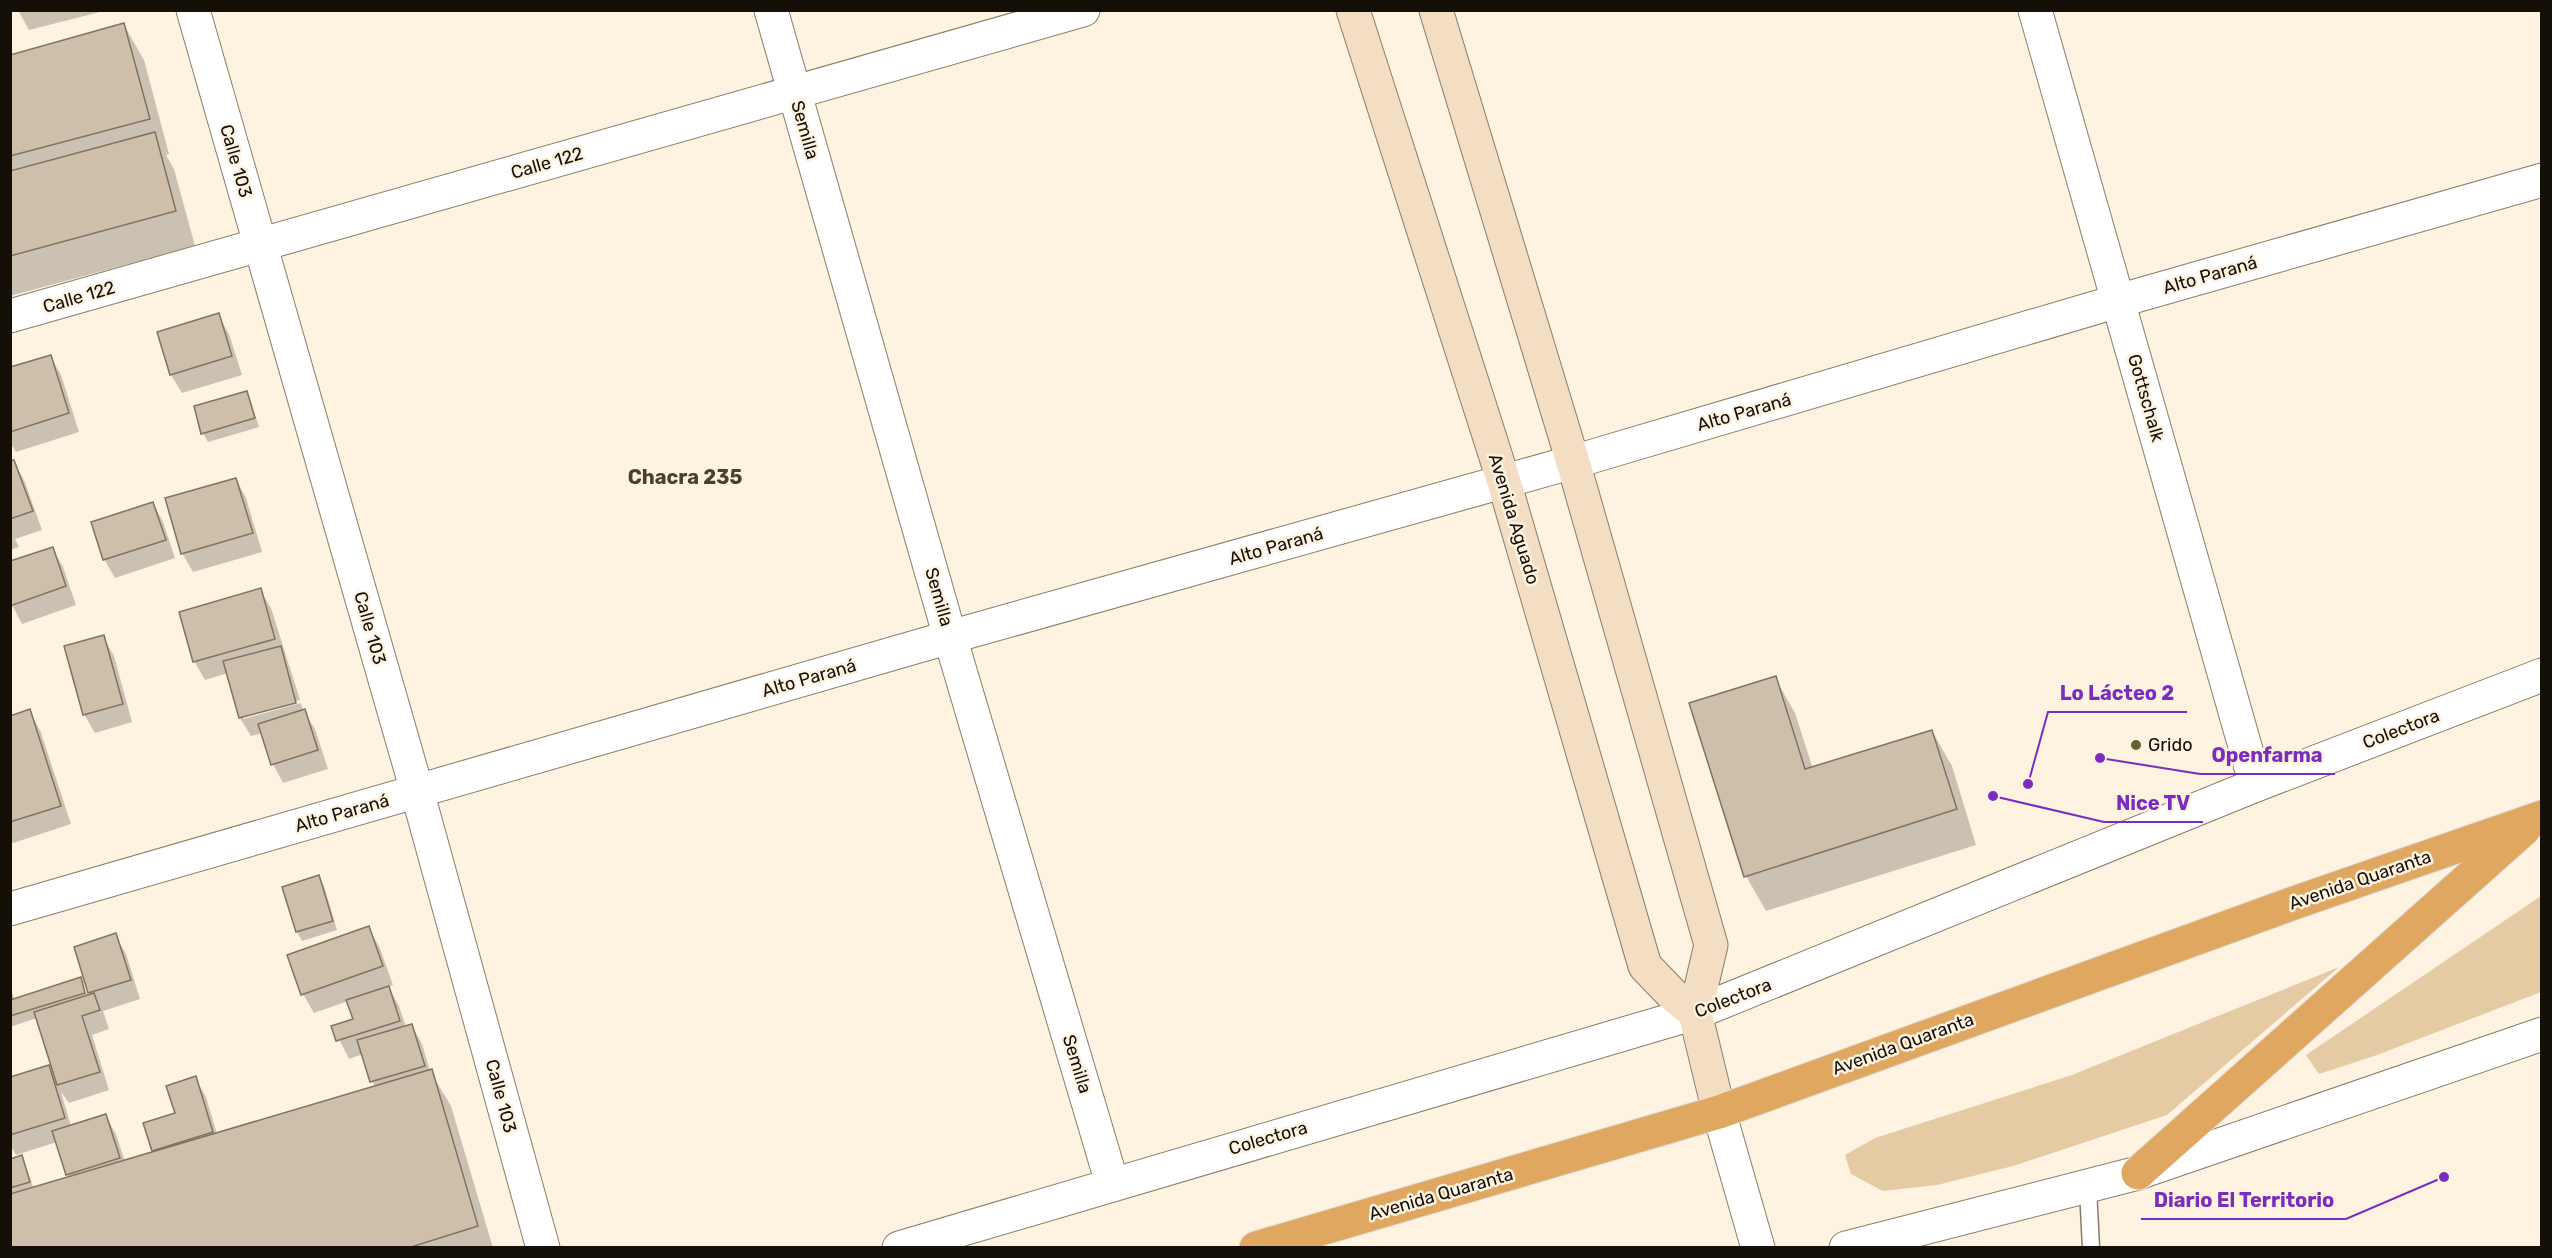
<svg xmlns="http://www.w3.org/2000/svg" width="2552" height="1258" viewBox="0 0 2552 1258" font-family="Rubik,sans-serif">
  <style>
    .green { fill: #e5cba4 }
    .shadow { fill: #0003 }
    .building { fill: #cdbfa9; stroke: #81735f; stroke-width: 1.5 }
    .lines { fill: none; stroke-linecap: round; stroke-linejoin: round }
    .service-casing { stroke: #8a7c68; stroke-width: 19 }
    .minor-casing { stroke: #8a7c68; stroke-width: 35 }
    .secondary-casing { stroke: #8a7c68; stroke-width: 35 }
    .trunk-casing { stroke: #dedddc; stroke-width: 35 }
    .service { stroke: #fff; stroke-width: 16 }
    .minor { stroke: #fff; stroke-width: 33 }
    .secondary { stroke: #f3dec4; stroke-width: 33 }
    .trunk { stroke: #dfa760; stroke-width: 33 }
    .poi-dot { fill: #636330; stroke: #fef2e0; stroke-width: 2 }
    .labels { text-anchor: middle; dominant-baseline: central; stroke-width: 5; stroke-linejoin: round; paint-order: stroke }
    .street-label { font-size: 18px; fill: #140f07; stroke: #fef2e0 }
    .poi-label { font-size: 18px; fill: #140f07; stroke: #fef2e0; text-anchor: start }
    .neighbourhood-label { font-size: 20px; font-weight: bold; fill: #4b3f2d; stroke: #fef2e0 }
    .leader { fill: none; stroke: #7b2cbf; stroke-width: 2 }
    .callout-dot { fill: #7b2cbf; stroke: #fef2e0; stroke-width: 2 }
    .callout-label { font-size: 20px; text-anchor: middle; font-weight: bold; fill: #7b2cbf; stroke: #fef2e0; stroke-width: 5; stroke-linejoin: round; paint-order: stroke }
  </style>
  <rect width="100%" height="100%" fill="#fef2e0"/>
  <g class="green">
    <polygon points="2541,896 2541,992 2377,1055 2319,1074 2306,1055"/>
    <polygon points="2339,967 2167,1115 2013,1166 1937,1185 1883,1191 1851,1174 1845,1155 1875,1138 2072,1075"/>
  </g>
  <g class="shadow">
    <polygon points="18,10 108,10 29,30"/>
    <polygon points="124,25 144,60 169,154 166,155 174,169 195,246 10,296 10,56"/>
    <polygon points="218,315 229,334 242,375 182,393 171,375"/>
    <polygon points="50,356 61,375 79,432 16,452 10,442 10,369"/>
    <polygon points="246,393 251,402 259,427 208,442 203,433"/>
    <polygon points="14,462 24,480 42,530 15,539 19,547 10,550 10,463"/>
    <polygon points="236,479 246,498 262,552 193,572 182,553"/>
    <polygon points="153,503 163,522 175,558 115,578 104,559"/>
    <polygon points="52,548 63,567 76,605 22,624 12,605"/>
    <polygon points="260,590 271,608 300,700 243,716 243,719 301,703 303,711 315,729 328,769 283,783 273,764 263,733 251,736 240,718 228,673 205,680 194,661"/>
    <polygon points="103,637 114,656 132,722 95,733 84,714"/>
    <polygon points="1775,678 1795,713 1813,769 1932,731 1952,766 1976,845 1766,911 1746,876"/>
    <polygon points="29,711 40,730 71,824 13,843 10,840 10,717"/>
    <polygon points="319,877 324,886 337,930 302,941 297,932 284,888"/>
    <polygon points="368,928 379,946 393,985 388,987 399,1006 406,1027 412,1026 422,1044 430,1071 451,1106 493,1248 10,1248 10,1160 22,1157 34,1189 69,1178 57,1142 16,1155 10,1145 10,1078 48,1067 56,1077 37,1018 10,1027 10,988 15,1000 80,979 88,997 91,996 76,948 115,935 126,954 140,999 103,1011 109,1029 92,1035 109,1090 69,1103 61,1092 71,1126 105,1115 116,1134 125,1162 155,1153 153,1150 177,1114 195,1078 206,1097 217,1134 375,1088 363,1054 349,1059 333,1027 354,1020 348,1001 314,1013 303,994"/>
  </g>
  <g class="building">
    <polygon points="124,23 150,119 10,156 10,55"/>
    <polygon points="155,132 176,211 10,256 10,171"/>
    <polygon points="219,313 232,356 170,375 157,332"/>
    <polygon points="51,355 69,413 10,432 10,367"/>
    <polygon points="247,391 255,418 201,434 194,406"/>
    <polygon points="14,460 33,511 10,519 10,461"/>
    <polygon points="236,478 253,533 181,554 165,498"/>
    <polygon points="153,502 166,540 103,560 91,522"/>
    <polygon points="53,547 66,586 10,606 10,561"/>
    <polygon points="261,588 275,639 193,662 179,612"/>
    <polygon points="104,635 123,704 83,715 64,646"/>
    <polygon points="281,646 296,703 239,718 223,661"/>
    <polygon points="1776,676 1805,769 1932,730 1957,809 1744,877 1689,703"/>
    <polygon points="30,709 61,806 10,822 10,716"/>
    <polygon points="305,709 318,750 271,765 258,724"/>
    <polygon points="319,875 333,921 296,932 282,887"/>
    <polygon points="369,926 383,966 301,995 287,955"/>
    <polygon points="116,933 131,980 88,993 74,947"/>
    <polygon points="81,977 85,993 10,1016 10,1000"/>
    <polygon points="389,986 400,1021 336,1041 331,1026 353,1019 346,1000"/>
    <polygon points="94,993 100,1010 82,1016 100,1072 57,1085 34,1012"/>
    <polygon points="412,1024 425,1066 370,1082 357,1040"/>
    <polygon points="49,1065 65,1118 10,1135 10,1077"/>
    <polygon points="432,1069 478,1226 408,1248 10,1248 10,1194"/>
    <polygon points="196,1076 213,1132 152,1151 143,1123 175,1113 166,1086"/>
    <polygon points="106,1114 120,1158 66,1175 52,1131"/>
    <polygon points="22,1155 30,1182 10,1188 10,1159"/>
  </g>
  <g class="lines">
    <g class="service-casing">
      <polyline id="service" points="2088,1188 2091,1248"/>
    </g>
    <g class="minor-casing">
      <g id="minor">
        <polyline points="193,10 417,791 543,1248"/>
        <polyline points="771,10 950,637 1112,1183"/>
        <polyline points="2035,10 2256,785"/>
        <polyline points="10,316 1083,10"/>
        <polyline points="10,909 950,637 1573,462 2118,301 2542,180"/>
        <polyline points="1719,1112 1758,1248"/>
        <polyline points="899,1248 1695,1013 2256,785 2542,675"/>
        <polyline points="1846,1248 2138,1173 2542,1034"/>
      </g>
    </g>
    <g class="secondary-casing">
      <g id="secondary">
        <polyline points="1353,10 1504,482 1645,966 1673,995 1695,1013"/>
        <polyline points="1436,10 1573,462 1711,945 1695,1013 1719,1112"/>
      </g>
    </g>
    <g class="trunk-casing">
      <g id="trunk">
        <polyline points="2138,1173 2524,829"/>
        <polyline points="1256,1248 1719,1112 2291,904 2542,817"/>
      </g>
    </g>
    <use href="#service" class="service"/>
    <use href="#minor" class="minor"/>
    <use href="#secondary" class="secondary"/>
    <use href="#trunk" class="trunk"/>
  </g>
  <circle class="poi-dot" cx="2136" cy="745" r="6"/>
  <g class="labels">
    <g class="street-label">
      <text transform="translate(805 130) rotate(74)">Semilla</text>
      <text transform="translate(236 161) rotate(74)">Calle 103</text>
      <text transform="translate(547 163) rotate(-16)">Calle 122</text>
      <text transform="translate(2210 275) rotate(-16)">Alto Paraná</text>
      <text transform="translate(79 297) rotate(-16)">Calle 122</text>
      <text transform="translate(2146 398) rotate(74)">Gottschalk</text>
      <text transform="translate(1744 412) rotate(-16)">Alto Paraná</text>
      <text transform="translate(1514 519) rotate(73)">Avenida Aguado</text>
      <text transform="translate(1276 546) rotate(-16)">Alto Paraná</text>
      <text transform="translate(939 597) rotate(74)">Semilla</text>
      <text transform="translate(370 628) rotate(74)">Calle 103</text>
      <text transform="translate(809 678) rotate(-16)">Alto Paraná</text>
      <text transform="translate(2401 729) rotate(-21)">Colectora</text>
      <text transform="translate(342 813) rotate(-16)">Alto Paraná</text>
      <text transform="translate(2360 880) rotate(-19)">Avenida Quaranta</text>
      <text transform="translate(1733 998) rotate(-21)">Colectora</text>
      <text transform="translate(1903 1044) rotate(-20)">Avenida Quaranta</text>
      <text transform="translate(1077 1064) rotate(73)">Semilla</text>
      <text transform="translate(501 1096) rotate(75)">Calle 103</text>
      <text transform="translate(1268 1138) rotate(-16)">Colectora</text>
      <text transform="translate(1441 1194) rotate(-16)">Avenida Quaranta</text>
    </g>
    <g class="poi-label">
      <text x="2148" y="745">Grido</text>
    </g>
    <g class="neighbourhood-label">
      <text x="685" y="477">Chacra 235</text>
    </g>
  </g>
  <path class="leader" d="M2028 784L2048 712H2187M2100 758L2200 774H2335M1993 796L2104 822H2203M2444 1177L2346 1219H2141"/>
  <g class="callout-dot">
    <circle cx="2028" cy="784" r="6"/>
    <circle cx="2100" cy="758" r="6"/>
    <circle cx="1993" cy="796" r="6"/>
    <circle cx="2444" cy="1177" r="6"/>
  </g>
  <g class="callout-label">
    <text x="2117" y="700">Lo Lácteo 2</text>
    <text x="2267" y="762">Openfarma</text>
    <text x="2153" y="810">Nice TV</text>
    <text x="2244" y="1207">Diario El Territorio</text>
  </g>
  <rect width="2552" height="1258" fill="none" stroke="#140f07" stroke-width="24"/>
</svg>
